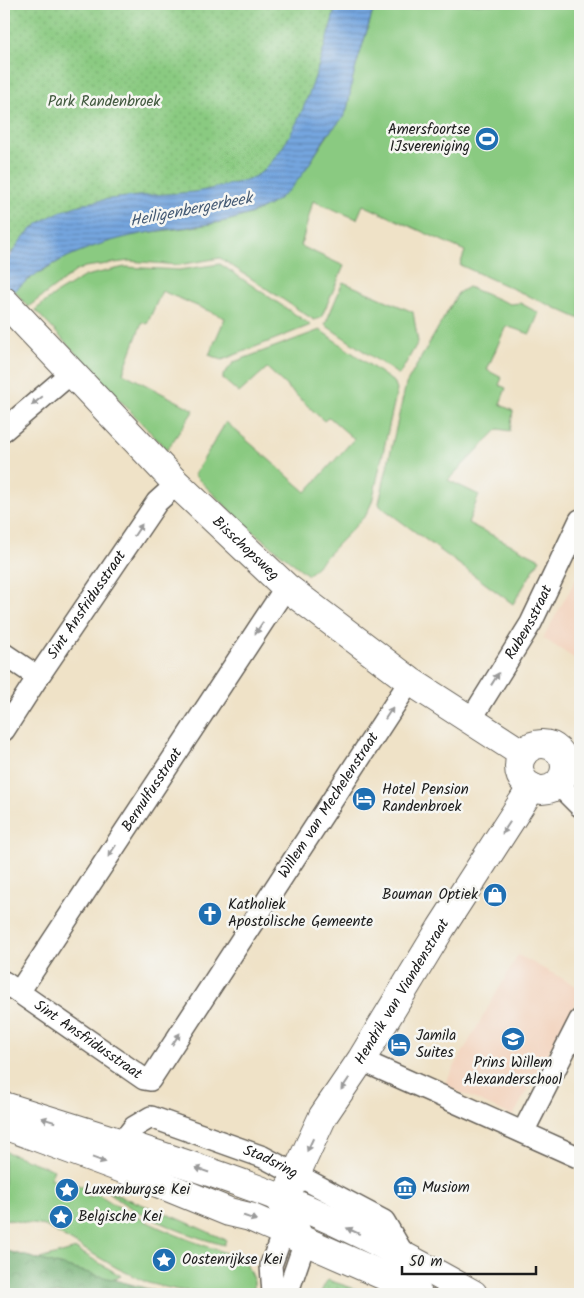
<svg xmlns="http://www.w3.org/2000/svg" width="584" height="1298" viewBox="0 0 584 1298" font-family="Kalam,sans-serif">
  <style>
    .built { fill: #f3d4bf }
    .green { fill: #8aca81; stroke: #53734e }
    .forest { fill: url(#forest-crowns); stroke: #466546 }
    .park { fill: url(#park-dots); stroke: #53734e }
    .water { fill: url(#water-rules); stroke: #48617e }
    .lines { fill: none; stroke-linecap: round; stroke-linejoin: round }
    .street-casing { stroke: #666158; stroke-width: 24 }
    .secondary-casing { stroke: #666158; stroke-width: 30 }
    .street { stroke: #fff; stroke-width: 21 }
    .secondary { stroke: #fff; stroke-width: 28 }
    .oneway { fill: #999 }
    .labels { text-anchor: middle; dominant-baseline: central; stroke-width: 5; stroke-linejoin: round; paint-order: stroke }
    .park-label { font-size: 15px; fill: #42593f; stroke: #f6f6f2 }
    .poi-label { font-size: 15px; fill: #1c1c1c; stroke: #f6f6f2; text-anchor: start }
    .street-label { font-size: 15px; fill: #1c1c1c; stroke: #f6f6f2 }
    .water-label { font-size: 16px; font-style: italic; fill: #445a74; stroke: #f6f6f2 }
  </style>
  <defs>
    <pattern id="forest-crowns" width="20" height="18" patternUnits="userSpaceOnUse" patternTransform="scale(1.25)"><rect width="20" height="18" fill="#6fae6f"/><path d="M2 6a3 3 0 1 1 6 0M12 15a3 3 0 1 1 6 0" fill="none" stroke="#5a8d5a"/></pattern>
    <pattern id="park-dots" width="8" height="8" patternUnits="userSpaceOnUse" patternTransform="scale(1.25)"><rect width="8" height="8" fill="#8aca81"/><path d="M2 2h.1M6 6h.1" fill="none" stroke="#76ad6f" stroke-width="1.8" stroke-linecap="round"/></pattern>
    <pattern id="water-rules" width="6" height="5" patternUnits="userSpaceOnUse" patternTransform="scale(1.25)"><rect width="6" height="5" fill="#75a6df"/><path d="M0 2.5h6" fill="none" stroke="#5f86b4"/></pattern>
  </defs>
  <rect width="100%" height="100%" fill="#f6f6f2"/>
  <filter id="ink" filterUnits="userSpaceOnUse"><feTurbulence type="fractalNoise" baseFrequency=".02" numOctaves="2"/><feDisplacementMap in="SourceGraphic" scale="10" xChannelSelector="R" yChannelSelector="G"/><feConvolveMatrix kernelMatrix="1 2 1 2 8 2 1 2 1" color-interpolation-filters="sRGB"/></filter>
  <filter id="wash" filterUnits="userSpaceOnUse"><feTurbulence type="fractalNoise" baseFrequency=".0096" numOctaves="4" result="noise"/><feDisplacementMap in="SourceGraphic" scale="20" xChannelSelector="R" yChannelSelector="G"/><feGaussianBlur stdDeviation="1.12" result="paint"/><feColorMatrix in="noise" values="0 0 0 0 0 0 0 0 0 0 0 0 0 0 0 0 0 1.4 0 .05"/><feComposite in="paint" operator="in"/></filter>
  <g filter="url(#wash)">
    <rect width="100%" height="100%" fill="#efe2c7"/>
    <g class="built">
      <polygon points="580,572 580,662 543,638"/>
      <polygon points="518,955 580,988 580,994 513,1116 444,1085"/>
    </g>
    <g class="green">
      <path d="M375,4h205v315l-120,-54 5,-14 -102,-46 -6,14 -44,-18 -12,45 43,20 -23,52 -7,2 -94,-62 -42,7 -49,-4 -44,6 -9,4 -48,36 -14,-17c31,-23 67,-43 105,-52 48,-12 116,-8 158,-38 22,-17 34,-40 49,-62 5,-9 14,-15 19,-24 5,-11 5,-26 8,-37 7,-25 15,-49 22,-73z"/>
      <polygon points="220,264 311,325 222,360 209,355 225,318 162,291 147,324 142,322 123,373 194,410 167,450 35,310 57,293 85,276 125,267 179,270"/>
      <polygon points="343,282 413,312 418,342 399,375 325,325"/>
      <polygon points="468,287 510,304 520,303 539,313 530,334 506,326 487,370 502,378 499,385 506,388 500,404 513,411 510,431 498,429 448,480 479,495 468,523 540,559 513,604 380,506 379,503 406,384 458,293"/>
      <polygon points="320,330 395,383 397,390 372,502 366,515 308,575 246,526 194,475 226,422 306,492 354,439 329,417 324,421 267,368 239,393 223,379 223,375 234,362"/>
      <path d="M4,1151l50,19 -4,9 17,2 18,7 -2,4 6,5 9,-3c40,27 83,44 128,59l-1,4 6,3 5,-7 6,2 12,26v13l-76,-4 -30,-7 -31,-15 -72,-42 -41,-7z"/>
      <path d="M107,1191l70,27 49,22 -2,5c-35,-9 -90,-30 -117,-54z"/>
      <polygon points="76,1249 121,1276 110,1281 29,1262"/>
    </g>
    <polygon class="forest" points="4,1250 167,1294 4,1294"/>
    <g class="park">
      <polygon points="4,4 346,4 296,149 248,186 65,216 4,257"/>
      <polygon points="327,1280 331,1281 371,1294 320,1294"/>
    </g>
    <path class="water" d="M337,4h38c-7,24 -15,48 -22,73 -3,11 -3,26 -8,37 -4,8 -14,15 -19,23 -15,23 -26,47 -49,63 -32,22 -75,25 -113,30 -57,8 -119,28 -160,71 0,-10 -3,-25 0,-34 2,-6 7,-12 10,-17 36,-58 120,-52 180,-58 9,-1 19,-4 29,-6 15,-4 31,-6 42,-17 40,-40 56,-113 72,-165z"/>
  </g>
  <g filter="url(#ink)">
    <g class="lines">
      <g class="street-casing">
        <g id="street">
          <polyline points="4,430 71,373"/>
          <polyline points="4,654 38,677"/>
          <path id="s1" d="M470,721l61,-98 49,-103"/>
          <path id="s2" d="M4,730l34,-53 119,-175 20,-18"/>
          <polyline points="558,784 580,806"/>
          <path id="s3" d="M4,982l140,97 6,1 260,-399"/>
          <path id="s4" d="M19,992l267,-405"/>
          <polyline points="361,1060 580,1158"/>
          <polyline points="523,1132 580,1020"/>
          <path id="s5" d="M121,1143l13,-16 17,-10 112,40 121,64 20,34"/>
          <polyline points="273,1294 271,1265 283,1232"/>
          <polyline points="287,1294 305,1242 298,1227"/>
        </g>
      </g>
      <g class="secondary-casing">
        <g id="secondary">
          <path id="s6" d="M4,301l173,183 109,103 124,94 113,73"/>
          <circle cx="542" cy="767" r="23"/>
          <path d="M4,1106c83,26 166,51 248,81 77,28 150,67 221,107"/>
          <polyline points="4,1125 131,1172 229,1212 250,1217 396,1281 418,1294"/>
          <path id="s7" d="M283,1232l1,-32 39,-84 38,-56 80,-132 91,-141"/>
        </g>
      </g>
      <use href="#street" class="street"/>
      <use href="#secondary" class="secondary"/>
    </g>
    <defs><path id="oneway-solid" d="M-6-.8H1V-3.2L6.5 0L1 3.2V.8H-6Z" transform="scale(1.25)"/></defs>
    <g class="oneway">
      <use href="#oneway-solid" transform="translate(37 401) rotate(140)"/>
      <use href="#oneway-solid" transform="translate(138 530) rotate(-56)"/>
      <use href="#oneway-solid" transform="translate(259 628) rotate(123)"/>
      <use href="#oneway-solid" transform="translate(495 679) rotate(-58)"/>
      <use href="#oneway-solid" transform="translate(389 713) rotate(-57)"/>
      <use href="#oneway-solid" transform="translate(506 828) rotate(123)"/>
      <use href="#oneway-solid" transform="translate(112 851) rotate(123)"/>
      <use href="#oneway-solid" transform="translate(176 1039) rotate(-57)"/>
      <use href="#oneway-solid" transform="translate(345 1084) rotate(124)"/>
      <use href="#oneway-solid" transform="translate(48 1120) rotate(-163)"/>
      <use href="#oneway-solid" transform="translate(310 1145) rotate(115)"/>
      <use href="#oneway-solid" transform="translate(99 1160) rotate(20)"/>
      <use href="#oneway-solid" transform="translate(202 1170) rotate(-161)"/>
      <use href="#oneway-solid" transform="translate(250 1218) rotate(19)"/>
      <use href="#oneway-solid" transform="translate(353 1231) rotate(-155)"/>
    </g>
  </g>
  <defs>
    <g id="stadium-disc" transform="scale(1.25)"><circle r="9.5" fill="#1f6fb2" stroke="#f6f6f2"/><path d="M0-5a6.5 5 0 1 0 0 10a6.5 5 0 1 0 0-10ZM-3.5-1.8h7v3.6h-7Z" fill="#fff"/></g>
    <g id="hotel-disc" transform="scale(1.25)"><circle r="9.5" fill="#1f6fb2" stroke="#f6f6f2"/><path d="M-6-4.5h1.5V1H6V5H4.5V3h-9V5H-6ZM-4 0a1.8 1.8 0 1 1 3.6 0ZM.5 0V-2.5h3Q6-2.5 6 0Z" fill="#fff"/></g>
    <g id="shop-disc" transform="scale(1.25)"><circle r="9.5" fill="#1f6fb2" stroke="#f6f6f2"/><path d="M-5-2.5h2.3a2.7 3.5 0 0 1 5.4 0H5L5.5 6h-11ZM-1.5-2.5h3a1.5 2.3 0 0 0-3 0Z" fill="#fff"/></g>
    <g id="church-disc" transform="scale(1.25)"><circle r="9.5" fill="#1f6fb2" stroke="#f6f6f2"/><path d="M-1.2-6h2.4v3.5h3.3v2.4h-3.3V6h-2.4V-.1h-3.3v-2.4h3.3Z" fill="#fff"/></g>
    <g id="school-disc" transform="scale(1.25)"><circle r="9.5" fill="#1f6fb2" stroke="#f6f6f2"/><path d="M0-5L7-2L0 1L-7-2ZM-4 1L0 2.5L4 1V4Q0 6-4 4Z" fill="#fff"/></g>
    <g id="museum-disc" transform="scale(1.25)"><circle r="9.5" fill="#1f6fb2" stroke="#f6f6f2"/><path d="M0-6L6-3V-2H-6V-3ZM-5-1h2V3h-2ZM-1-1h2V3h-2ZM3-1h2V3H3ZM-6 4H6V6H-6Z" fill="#fff"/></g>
    <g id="sight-disc" transform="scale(1.25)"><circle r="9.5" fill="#1f6fb2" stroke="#f6f6f2"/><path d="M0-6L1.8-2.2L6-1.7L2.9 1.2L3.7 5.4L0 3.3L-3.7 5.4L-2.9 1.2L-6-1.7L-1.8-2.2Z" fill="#fff"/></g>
  </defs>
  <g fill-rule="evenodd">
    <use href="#stadium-disc" x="487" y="139"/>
    <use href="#hotel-disc" x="364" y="799"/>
    <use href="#shop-disc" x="495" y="895"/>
    <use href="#church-disc" x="210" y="914"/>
    <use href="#school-disc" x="513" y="1039"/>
    <use href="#hotel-disc" x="399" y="1045"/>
    <use href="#museum-disc" x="405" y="1188"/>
    <use href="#sight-disc" x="67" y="1190"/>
    <use href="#sight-disc" x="61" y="1217"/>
    <use href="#sight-disc" x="164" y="1260"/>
  </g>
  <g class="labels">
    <g class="park-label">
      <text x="104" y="102">Park Randenbroek</text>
    </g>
    <g class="poi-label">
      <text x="470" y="130" text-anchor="end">Amersfoortse<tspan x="470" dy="17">IJsvereniging</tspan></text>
      <text x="382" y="790">Hotel Pension<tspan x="382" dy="17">Randenbroek</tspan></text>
      <text x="478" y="895" text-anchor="end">Bouman Optiek</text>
      <text x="228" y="905">Katholiek<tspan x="228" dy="17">Apostolische Gemeente</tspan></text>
      <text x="416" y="1036">Jamila<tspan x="416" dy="17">Suites</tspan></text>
      <text x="513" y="1063" text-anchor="middle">Prins Willem<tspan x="513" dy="17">Alexanderschool</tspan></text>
      <text x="422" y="1188">Musiom</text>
      <text x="84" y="1190">Luxemburgse Kei</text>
      <text x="78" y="1217">Belgische Kei</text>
      <text x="182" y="1260">Oostenrijkse Kei</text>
    </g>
    <g class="street-label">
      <text stroke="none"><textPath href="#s6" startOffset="346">Bisschopsweg</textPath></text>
      <text stroke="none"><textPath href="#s2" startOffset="150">Sint Ansfridusstraat</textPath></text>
      <text stroke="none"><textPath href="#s1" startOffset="115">Rubensstraat</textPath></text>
      <text stroke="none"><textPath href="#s4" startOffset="242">Bernulfusstraat</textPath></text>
      <text stroke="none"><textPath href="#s3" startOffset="504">Willem van Mechelenstraat</textPath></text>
      <text stroke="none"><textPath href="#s7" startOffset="272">Hendrik van Viandenstraat</textPath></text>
      <text stroke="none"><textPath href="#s3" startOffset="102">Sint Ansfridusstraat</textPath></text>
      <text stroke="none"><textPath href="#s5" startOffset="168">Stadsring</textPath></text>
    </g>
    <g class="water-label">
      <text transform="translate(191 210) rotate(-11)">Heiligenbergerbeek</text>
    </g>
  </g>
  <rect width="584" height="1298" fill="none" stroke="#f6f6f2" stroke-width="20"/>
  <path d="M402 1266v8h134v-8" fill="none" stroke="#1c1c1c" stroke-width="2.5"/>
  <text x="409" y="1266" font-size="15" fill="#1c1c1c" stroke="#f6f6f2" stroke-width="4" paint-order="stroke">50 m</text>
</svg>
